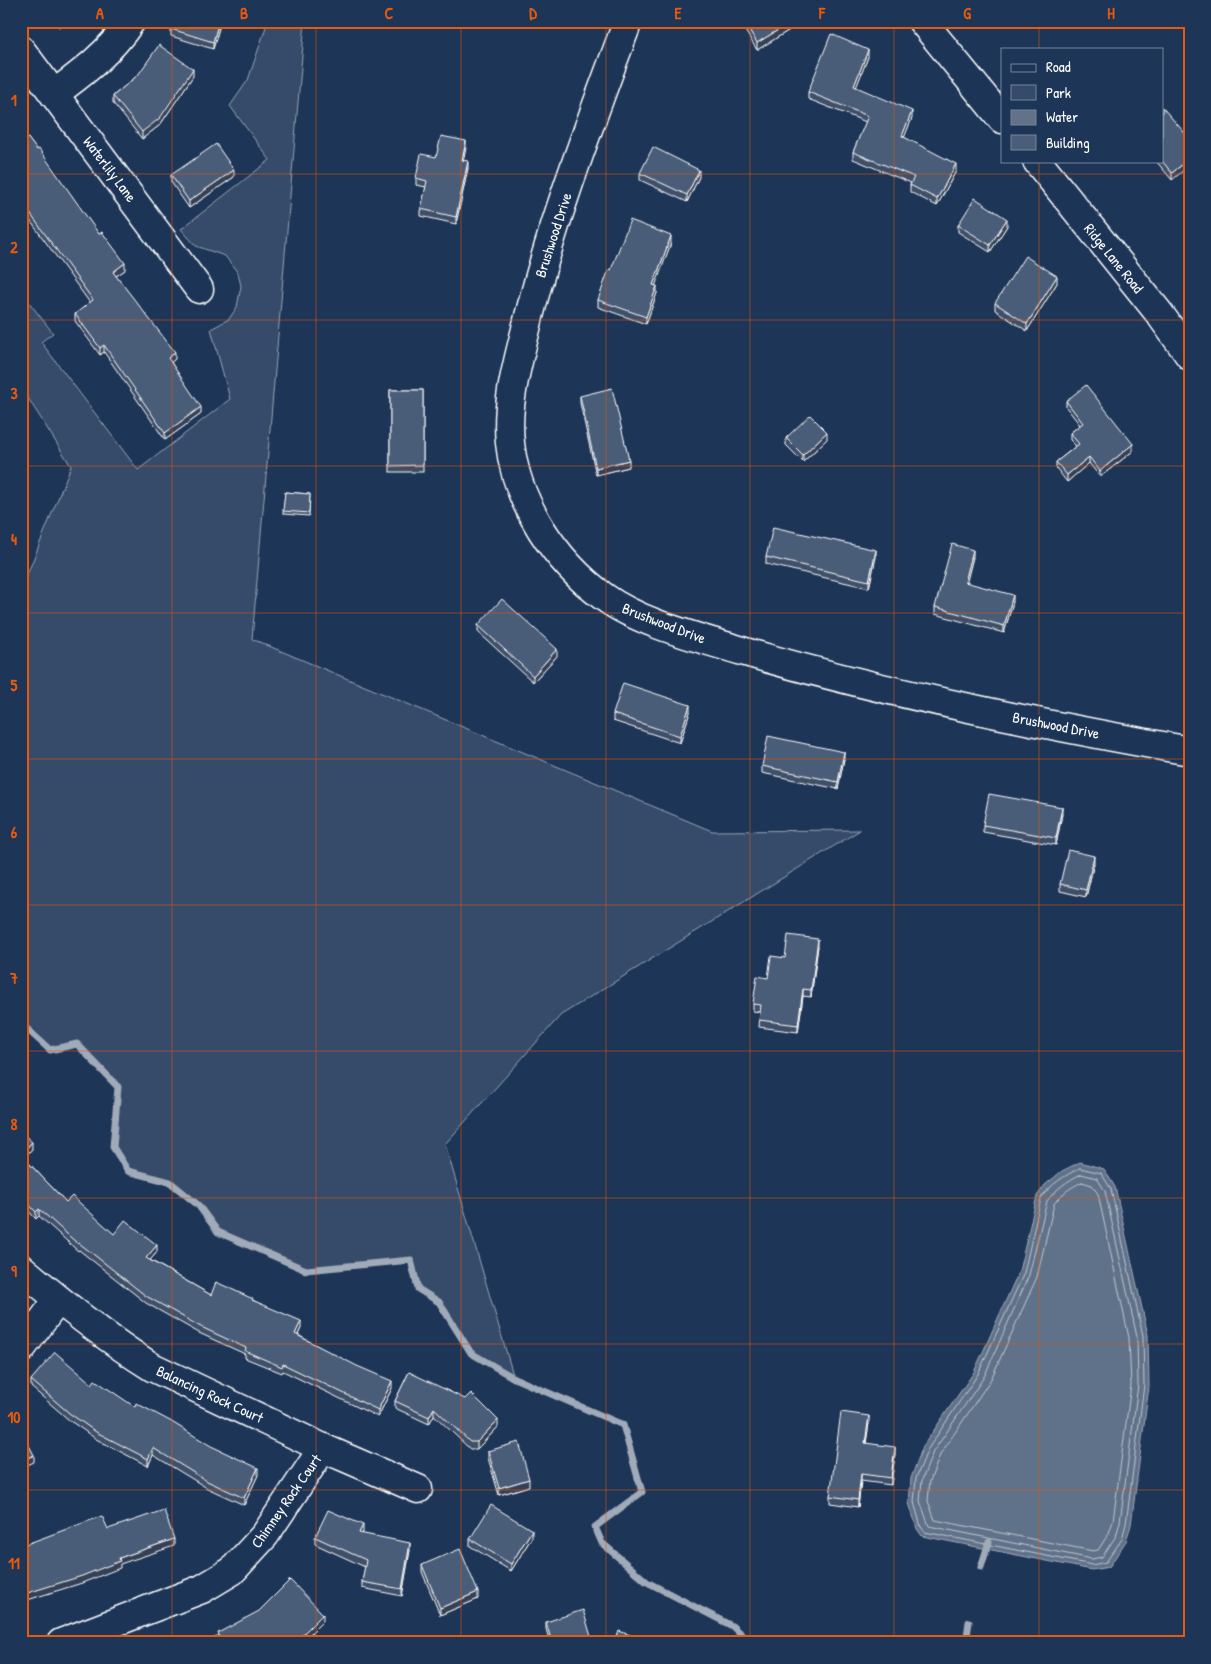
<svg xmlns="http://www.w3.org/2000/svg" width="1211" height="1664" viewBox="0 0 1211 1664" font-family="'Patrick Hand',sans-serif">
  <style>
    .green { fill: #364b69; stroke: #9aa5b4 }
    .water { fill: #617289; stroke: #a0aab8 }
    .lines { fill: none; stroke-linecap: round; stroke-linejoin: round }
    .shore { stroke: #c0c7d0; stroke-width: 1 }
    .stream { stroke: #a0aab8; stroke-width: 7 }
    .minor-casing { stroke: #fff; stroke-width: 31 }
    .minor { stroke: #1d3557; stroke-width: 28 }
    .wall { fill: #405068; stroke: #fff }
    .shaded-wall { fill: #344155; stroke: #fff }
    .building { fill: #4a5d79; stroke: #fff }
    .grid { fill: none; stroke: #e8590c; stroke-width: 1; stroke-opacity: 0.55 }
    .labels { text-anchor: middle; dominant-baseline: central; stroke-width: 4; stroke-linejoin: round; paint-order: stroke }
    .street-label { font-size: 15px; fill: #fff; stroke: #1d3557 }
    .neatline { fill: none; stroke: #e8590c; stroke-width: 2 }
    .grid-label { font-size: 16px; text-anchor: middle; font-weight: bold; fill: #e8590c }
  </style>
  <rect width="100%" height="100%" fill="#1d3557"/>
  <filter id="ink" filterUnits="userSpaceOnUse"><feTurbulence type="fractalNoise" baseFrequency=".02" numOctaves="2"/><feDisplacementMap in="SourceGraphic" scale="10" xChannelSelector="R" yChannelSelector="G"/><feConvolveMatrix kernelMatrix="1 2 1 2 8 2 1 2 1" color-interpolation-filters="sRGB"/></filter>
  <g filter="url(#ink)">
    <polygon class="green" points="268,21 305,21 252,639 712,831 860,830 561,1015 445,1144 514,1378 471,1353 439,1302 418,1289 411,1260 306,1270 218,1232 198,1205 170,1182 128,1171 113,1147 118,1087 77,1044 50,1050 27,1029 21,1025 21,590 71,466 21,387 21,292 53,333 41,342 138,470 230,399 211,329 229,319 237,307 241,286 238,273 225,256 196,246 181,229 270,160 230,106 248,80"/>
    <polygon class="water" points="1080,1162 1104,1169 1115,1187 1148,1335 1149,1386 1131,1525 1126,1541 1109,1567 1092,1570 922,1536 917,1529 909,1503 911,1478 923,1446 974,1372 1019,1271 1037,1196 1045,1185 1062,1171"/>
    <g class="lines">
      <g class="shore">
        <path d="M1080,1168l21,5 10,16 32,147 1,49 -18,139 -4,15 -16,23 -14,3 -167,-33 -4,-5 -7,-25 2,-24 12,-29 50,-75 46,-101 17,-75c10,-14 23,-22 39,-30z"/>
        <path d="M1081,1174l16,4 8,13 32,146 1,48 -18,137 -4,14 -14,21 -10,2 -163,-33 -9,-25 2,-21 11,-28 51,-75 45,-102 18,-74c9,-12 20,-20 34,-27z"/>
        <path d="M1082,1182l10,3 6,9 31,144 2,47 -18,136 -4,12 -11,17 -5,1 -158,-31 -7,-19 2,-20 10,-26 51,-76 46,-102 17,-73c7,-10 17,-17 28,-22z"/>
      </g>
      <g class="stream">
        <polyline points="21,1025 27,1029 50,1050 77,1044 118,1087 113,1147 128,1171 170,1182 198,1205 218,1232 306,1270 411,1260 418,1289 439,1302 471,1353 514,1378 623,1425 642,1492 595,1527 602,1543 647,1582 732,1626 750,1643"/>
        <polyline points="981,1567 989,1542"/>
        <polyline points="966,1643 969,1622"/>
      </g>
      <g class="minor-casing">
        <g id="minor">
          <path d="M628,21c-38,102 -78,206 -103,312 -9,36 -19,72 -15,110 6,60 46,119 94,154 35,26 96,41 138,54 147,43 297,73 448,100"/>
          <polyline points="922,21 1002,119"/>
          <polyline points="21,50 199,289"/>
          <path d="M54,94c30,-22 56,-42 77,-73"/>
          <polyline points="1037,161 1159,313 1190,356"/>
          <path d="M21,1268c42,36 85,70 131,99l171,81 95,41"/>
          <polyline points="21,1349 58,1300"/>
          <polyline points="61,1643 202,1589 232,1571 265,1535 323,1448"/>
        </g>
      </g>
      <use href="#minor" class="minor"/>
    </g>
    <g class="wall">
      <polygon points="55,21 67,21 59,27"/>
      <polygon points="221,21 213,49 171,36 171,29"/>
      <polygon points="739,21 790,21 791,29 757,50"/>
      <polygon points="868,57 856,87 912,118 904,137 956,171 937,206 910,192 910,185 911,183 853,159 853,152 866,122 808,99 808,92"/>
      <polygon points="138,75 193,76 160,125 142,139 113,103 113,96"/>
      <polygon points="21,129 125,270 116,276 175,359 171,362 201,414 165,440 104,352 100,355 75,321 75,314 90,303 26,215"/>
      <polygon points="1190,139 1172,180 1156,161 1162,161"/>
      <polygon points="466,148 463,160 468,168 456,224 421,216 421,209 426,187 416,185 416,178 436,157"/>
      <polygon points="640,173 699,177 687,202 640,180"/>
      <polygon points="171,175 234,177 189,208 171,182"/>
      <polygon points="958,225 1007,226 990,252 958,232"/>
      <polygon points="671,243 655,285 657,293 646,324 598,307 598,300 611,270"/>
      <polygon points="1057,283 1027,331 995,310 995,303"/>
      <rect x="390" y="390" width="33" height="82"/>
      <polygon points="580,396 629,467 596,475 580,403"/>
      <polygon points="1066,401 1133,451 1100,477 1089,463 1067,482 1056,468 1056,462 1076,446 1070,440 1070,433 1080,425 1066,407"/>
      <polygon points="786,438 827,439 803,462 786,445"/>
      <polygon points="285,492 310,494 309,516 283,514"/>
      <polygon points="766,557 876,557 869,588 766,564"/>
      <polygon points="973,557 966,583 1013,602 1004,633 935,614 935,607"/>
      <polygon points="478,625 557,656 533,682 478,632"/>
      <polygon points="690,712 680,743 613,721 613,714"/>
      <polygon points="844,759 838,789 762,773 762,766"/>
      <polygon points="1062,814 1056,845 983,832 983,825"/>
      <polygon points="1094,863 1086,897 1060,891 1060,884"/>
      <polygon points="818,946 811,997 803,996 798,1032 759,1027 760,1012 753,1011 753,1004 785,958"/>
      <polygon points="21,1132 32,1149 24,1158 66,1202 114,1234 157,1252 150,1260 211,1295 253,1300 301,1328 298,1335 392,1388 378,1417 283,1371 282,1373 245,1358 245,1354 199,1333 146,1303 79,1250 78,1251 39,1216 36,1219 21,1203"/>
      <polygon points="409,1372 498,1427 477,1449 470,1449 434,1415 429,1424 395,1408 395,1401"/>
      <polygon points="31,1380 92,1384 258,1475 244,1505 207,1488 153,1455 148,1466 96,1439 69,1420 31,1387"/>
      <polygon points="869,1423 866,1443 895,1454 891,1485 861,1481 858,1507 830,1503 830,1496"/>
      <polygon points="488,1451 529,1486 499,1495 488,1458"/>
      <polygon points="363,1532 362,1534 410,1550 402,1596 362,1588 362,1582 365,1567 315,1544 315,1537"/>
      <polygon points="532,1537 511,1571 470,1546 470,1539"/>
      <polygon points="422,1565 478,1599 440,1615 422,1572"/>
      <polygon points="546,1622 593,1643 550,1643 546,1629"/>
    </g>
    <g class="shaded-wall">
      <polygon points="59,21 67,21 59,27"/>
      <polygon points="219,21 221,21 213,49 213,42"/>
      <polygon points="791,22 791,29 757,50 757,43"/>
      <polygon points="868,50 868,57 854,93 854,86"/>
      <polygon points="193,69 193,76 160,125 142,139 142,132"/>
      <polygon points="912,111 912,118 902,143 902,136"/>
      <polygon points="466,141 466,148 462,167 462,160"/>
      <polygon points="1190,158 1190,165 1172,180 1172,173"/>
      <polygon points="468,161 468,168 456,224 456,217"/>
      <polygon points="956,164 956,171 937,206 937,199"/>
      <polygon points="234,170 234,177 189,208 189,201"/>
      <polygon points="699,170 699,177 687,202 687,195"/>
      <polygon points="26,208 26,215 21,218 21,211"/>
      <polygon points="1007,219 1007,226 990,252 990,245"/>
      <polygon points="671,236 671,243 653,292 653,285"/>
      <polygon points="125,263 125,270 113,278 113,272"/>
      <polygon points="1057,276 1057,283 1027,331 1027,324"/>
      <polygon points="657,286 657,293 646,324 646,317"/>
      <polygon points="104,345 104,352 100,355 100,348"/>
      <polygon points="175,352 175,359 168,365 168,358"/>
      <polygon points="201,407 201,414 165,440 165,433"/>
      <polygon points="827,432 827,439 803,462 803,455"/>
      <polygon points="1133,444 1133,451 1100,477 1100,471"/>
      <polygon points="1089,457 1089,463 1067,482 1067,475"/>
      <polygon points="629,460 629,467 596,475 596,468"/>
      <polygon points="876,550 876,557 869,588 869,581"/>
      <polygon points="973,550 973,557 965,589 965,582"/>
      <polygon points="1013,595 1013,602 1004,633 1004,626"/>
      <polygon points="557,649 557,656 533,682 533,676"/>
      <polygon points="690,705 690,712 680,743 680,736"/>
      <polygon points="844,752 844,759 838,789 838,782"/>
      <polygon points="1062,807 1062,814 1056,845 1056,838"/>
      <polygon points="1094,856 1094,863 1086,897 1086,890"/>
      <polygon points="818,939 818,946 811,997 811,990"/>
      <polygon points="803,989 803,996 798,1032 798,1025"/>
      <polygon points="32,1142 32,1149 21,1161 21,1154"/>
      <polygon points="39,1209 39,1216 36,1219 36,1212"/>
      <polygon points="157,1245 157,1252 146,1265 146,1258"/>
      <polygon points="301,1321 301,1328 295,1341 295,1334"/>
      <polygon points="392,1381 392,1388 378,1417 378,1410"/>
      <polygon points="434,1408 434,1415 429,1424 429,1417"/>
      <polygon points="869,1416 869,1423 865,1450 865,1443"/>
      <polygon points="498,1420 498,1427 477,1449 477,1442"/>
      <polygon points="895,1447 895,1454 891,1485 891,1478"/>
      <polygon points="153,1448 153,1455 148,1466 148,1459"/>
      <polygon points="34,1455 34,1462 21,1468 21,1461"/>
      <polygon points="258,1468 258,1475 244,1505 244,1498"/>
      <polygon points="861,1474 861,1481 858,1507 858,1500"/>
      <polygon points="529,1479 529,1486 499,1495 499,1488"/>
      <polygon points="363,1525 363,1532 359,1540 359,1533"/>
      <polygon points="532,1530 532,1537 511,1571 511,1564"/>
      <polygon points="174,1539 174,1546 120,1564 120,1568 82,1583 21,1602 21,1595 119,1558"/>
      <polygon points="410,1543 410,1550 402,1596 402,1589"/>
      <polygon points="478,1592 478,1599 440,1615 440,1608"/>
      <polygon points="323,1614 323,1621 301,1643 293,1643"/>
    </g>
    <g class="building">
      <polygon points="174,21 219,21 213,42 171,29"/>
      <polygon points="744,21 790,21 791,22 757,43"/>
      <polygon points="831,34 868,50 854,86 912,111 902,136 956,164 937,199 910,185 914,177 853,152 868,116 808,92"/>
      <polygon points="159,45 193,69 160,118 142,132 113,96 138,75"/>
      <polygon points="1162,107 1190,139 1190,158 1172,173 1162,161"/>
      <polygon points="21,129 37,150 39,149 99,234 102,232 125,263 113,272 175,352 168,358 201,407 165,433 104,345 100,348 75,314 93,300 26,208 21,211"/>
      <polygon points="441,136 466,141 462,160 468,161 456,217 421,209 427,181 416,178 421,154 436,157"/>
      <polygon points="216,144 234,170 189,201 171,175"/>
      <polygon points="653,147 699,170 687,195 640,173"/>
      <polygon points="975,198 1007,219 990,245 958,225"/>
      <polygon points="630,220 671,236 653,285 657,286 646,317 598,300 609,269 611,270"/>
      <polygon points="1025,256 1057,276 1027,324 995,303"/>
      <polygon points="1086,385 1133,444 1100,471 1089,457 1067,475 1056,462 1079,444 1070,433 1083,423 1066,401"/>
      <polygon points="612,388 629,460 596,468 580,396"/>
      <polygon points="390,390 423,390 423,465 390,466"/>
      <polygon points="810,415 827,432 803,455 786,438"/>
      <polygon points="285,492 310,494 309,513 283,511"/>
      <polygon points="773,527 876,550 869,581 766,557"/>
      <polygon points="952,544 973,550 965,582 1013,595 1004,626 935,607"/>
      <polygon points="502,599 557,649 533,676 478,625"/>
      <polygon points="623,683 690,705 680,736 613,714"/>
      <polygon points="768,736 844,752 838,782 762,766"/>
      <polygon points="989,794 1062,807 1056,838 983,825"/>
      <polygon points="1068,850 1094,856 1086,890 1060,884"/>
      <polygon points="788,935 818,939 811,990 803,989 798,1025 759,1020 761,1005 753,1004 757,976 768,978 771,956 785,958"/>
      <polygon points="21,1132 32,1142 21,1154"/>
      <polygon points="21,1155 66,1202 72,1196 114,1234 125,1220 157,1245 146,1258 211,1295 216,1282 253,1299 252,1300 301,1321 295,1334 357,1366 392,1381 378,1410 283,1364 282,1367 245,1351 246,1348 199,1326 146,1296 79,1243 78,1244 39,1209 36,1212 21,1196"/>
      <polygon points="55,1352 92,1384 95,1380 135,1407 136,1403 170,1421 211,1446 258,1468 244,1498 207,1481 153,1448 148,1459 96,1432 69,1413 31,1380"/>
      <polygon points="409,1372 465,1399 471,1393 498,1420 477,1442 470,1442 434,1408 429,1417 395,1401"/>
      <polygon points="841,1412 869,1416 865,1443 895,1447 891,1478 861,1474 858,1500 830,1496"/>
      <polygon points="21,1430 34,1455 21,1461"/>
      <polygon points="519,1442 529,1479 499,1488 488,1451"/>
      <polygon points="491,1505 532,1530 511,1564 470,1539"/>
      <polygon points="164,1510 174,1539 119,1558 120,1561 82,1576 21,1595 21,1561 22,1561 21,1557 21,1546 102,1516 108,1529"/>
      <polygon points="328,1510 363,1525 359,1533 410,1543 402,1589 362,1582 366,1560 315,1537"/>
      <polygon points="460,1549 478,1592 440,1608 422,1565"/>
      <polygon points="290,1580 323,1614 295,1642 293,1643 202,1643 219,1636 218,1633 259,1611"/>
      <polygon points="583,1610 593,1643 552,1643 546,1622"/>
      <polygon points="619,1631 653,1643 615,1643"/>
    </g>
  </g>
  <path class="grid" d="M172,21v1622M316,21v1622M461,21v1622M606,21v1622M750,21v1622M894,21v1622M1039,21v28M1039,161v1482M21,174h1169M21,320h1169M21,466h1169M21,613h1169M21,759h1169M21,905h1169M21,1051h1169M21,1198h1169M21,1344h1169M21,1490h1169"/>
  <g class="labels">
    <g class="street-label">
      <text transform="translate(110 169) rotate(53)">Waterlily Lane</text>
      <text transform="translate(553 235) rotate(-72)">Brushwood Drive</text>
      <text transform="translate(1114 258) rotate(51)">Ridge Lane Road</text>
      <text transform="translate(664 623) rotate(21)">Brushwood Drive</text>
      <text transform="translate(1056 725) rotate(11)">Brushwood Drive</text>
      <text transform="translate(210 1394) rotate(25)">Balancing Rock Court</text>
      <text transform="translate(286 1501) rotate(-55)">Chimney Rock Court</text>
    </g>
  </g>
  <rect width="1211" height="1664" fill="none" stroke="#1d3557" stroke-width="55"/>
  <rect x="1001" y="48" width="162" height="115" fill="#1d3557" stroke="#77869a"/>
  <rect x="1011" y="64" width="25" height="8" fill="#1d3557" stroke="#77869a"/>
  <text x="1046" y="72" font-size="15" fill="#ffffff">Road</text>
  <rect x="1011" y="85" width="25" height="15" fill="#364b69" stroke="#77869a"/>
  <text x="1046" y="98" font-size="15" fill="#ffffff">Park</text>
  <rect x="1011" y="110" width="25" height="15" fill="#617289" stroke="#77869a"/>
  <text x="1046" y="122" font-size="15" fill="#ffffff">Water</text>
  <rect x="1011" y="135" width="25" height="15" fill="#4a5d79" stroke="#77869a"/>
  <text x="1046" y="148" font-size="15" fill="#ffffff">Building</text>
  <rect x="28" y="28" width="1156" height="1608" class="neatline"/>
  <g class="grid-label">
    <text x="100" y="19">A</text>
    <text x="244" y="19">B</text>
    <text x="389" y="19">C</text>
    <text x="533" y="19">D</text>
    <text x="678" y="19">E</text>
    <text x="822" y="19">F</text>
    <text x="967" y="19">G</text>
    <text x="1111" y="19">H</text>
    <text x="14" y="106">1</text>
    <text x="14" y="253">2</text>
    <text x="14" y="399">3</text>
    <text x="14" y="545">4</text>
    <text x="14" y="691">5</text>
    <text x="14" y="838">6</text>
    <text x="14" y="984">7</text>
    <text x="14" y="1130">8</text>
    <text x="14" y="1277">9</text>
    <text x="14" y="1423">10</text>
    <text x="14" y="1569">11</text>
  </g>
</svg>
